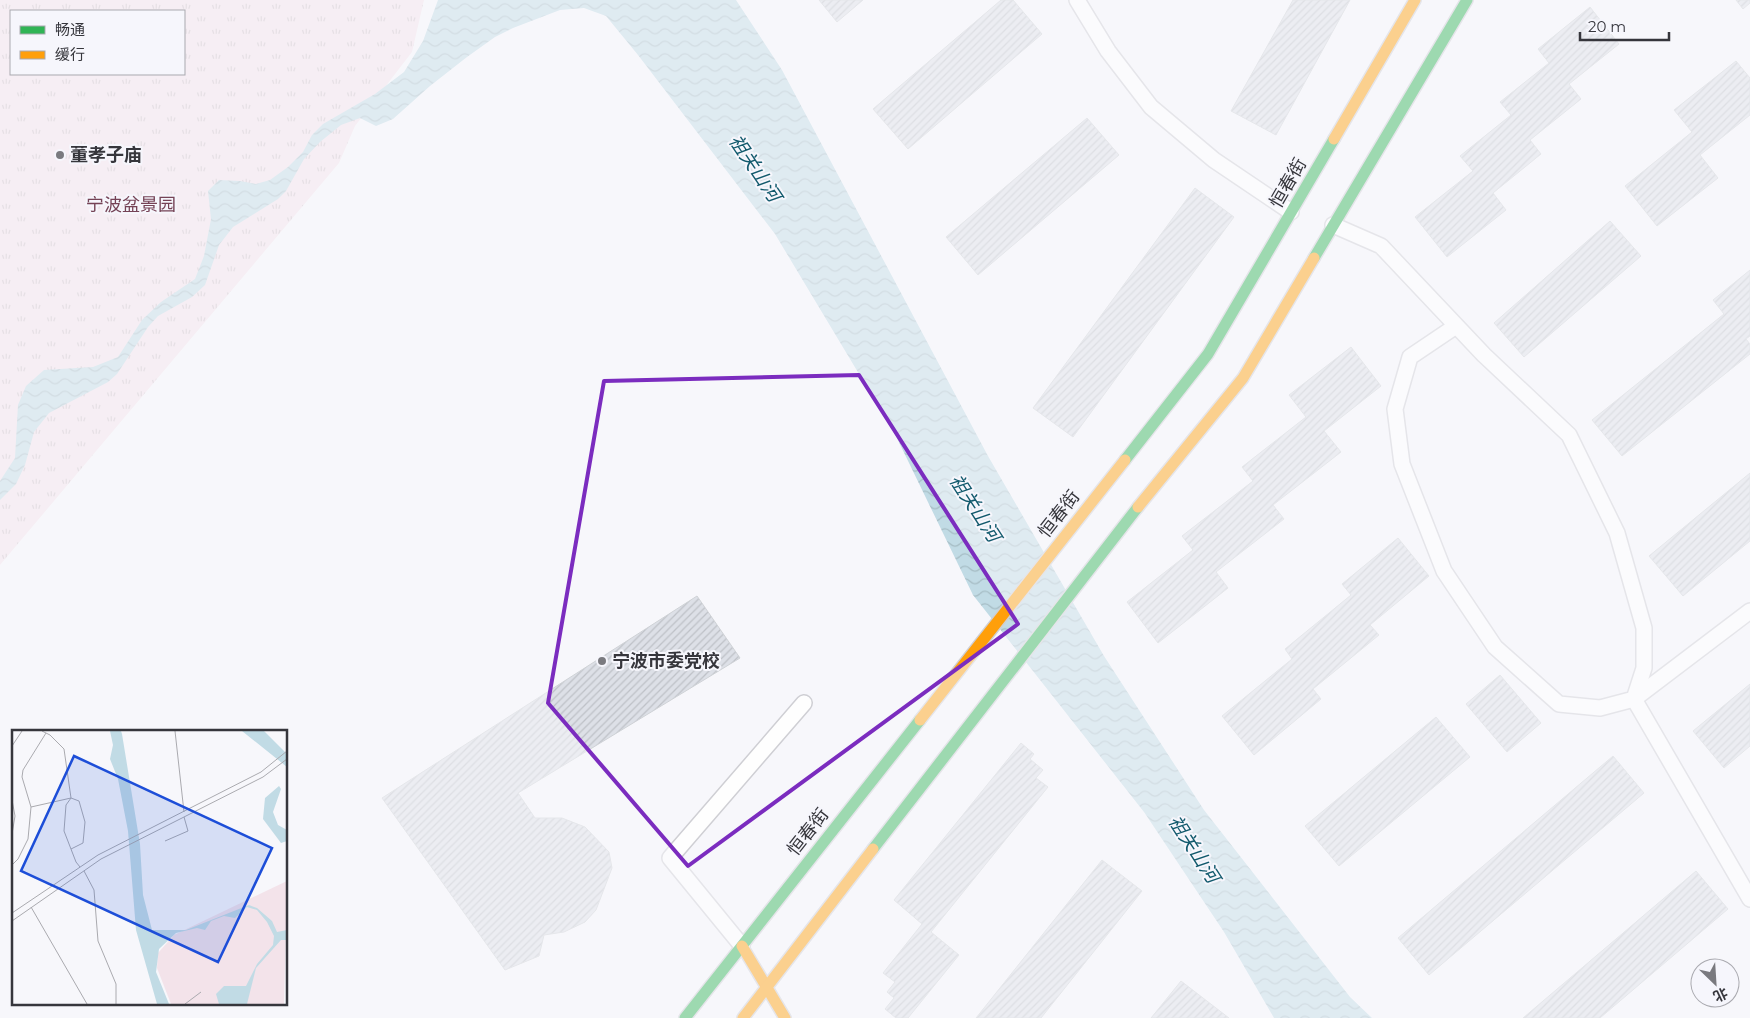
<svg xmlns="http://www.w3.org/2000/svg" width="1750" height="1018" viewBox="0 0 1750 1018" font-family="Montserrat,'Noto Sans SC',sans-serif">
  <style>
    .grass { fill: url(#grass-tufts); fill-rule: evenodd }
    .water { fill: url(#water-waves) }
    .building { fill: url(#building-hatch); stroke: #cfd2d6 }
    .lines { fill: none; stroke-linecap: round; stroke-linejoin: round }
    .lane-casing { stroke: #cfcfd4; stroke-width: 18 }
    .fast-casing { stroke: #cfcfd4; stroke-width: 14 }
    .slow-casing { stroke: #cfcfd4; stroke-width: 14 }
    .lane { stroke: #fefefe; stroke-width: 15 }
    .fast { stroke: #30b455; stroke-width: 11 }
    .slow { stroke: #ff9f0a; stroke-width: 11 }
    .marked { fill: none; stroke: #7b2cbf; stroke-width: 4; stroke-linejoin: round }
    .poi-dot { fill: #7a7a7f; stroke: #f6f6fc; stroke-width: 2 }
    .labels { text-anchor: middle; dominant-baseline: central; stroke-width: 4; stroke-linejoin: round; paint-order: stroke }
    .poi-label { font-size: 18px; font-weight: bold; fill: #36363c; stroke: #f6f6fc; text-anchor: start }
    .street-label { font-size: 18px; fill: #36363c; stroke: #f6f6fc }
    .park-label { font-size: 18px; fill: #754356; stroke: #f6f6fc }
    .water-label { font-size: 19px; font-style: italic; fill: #125a6d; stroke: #f6f6fc }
    .inset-road { fill: none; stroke: #aaaaaf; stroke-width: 1 }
    .view { fill: #1d4ed8; fill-opacity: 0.15; stroke: #1d4ed8; stroke-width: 2.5 }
    .inset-edge { fill: none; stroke: #36363c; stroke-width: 2.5 }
  </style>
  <defs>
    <pattern id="grass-tufts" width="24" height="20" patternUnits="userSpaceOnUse" patternTransform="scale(1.25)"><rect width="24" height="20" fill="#f3e3ea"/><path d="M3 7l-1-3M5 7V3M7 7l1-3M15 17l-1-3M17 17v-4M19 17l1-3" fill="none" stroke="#d1c3ca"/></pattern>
    <pattern id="water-waves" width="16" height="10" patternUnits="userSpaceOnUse" patternTransform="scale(1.25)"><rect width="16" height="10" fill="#c1dbe5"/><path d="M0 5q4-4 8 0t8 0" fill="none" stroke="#a6bdc5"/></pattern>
    <pattern id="building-hatch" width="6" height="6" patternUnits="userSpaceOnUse" patternTransform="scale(1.25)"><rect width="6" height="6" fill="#dde0e7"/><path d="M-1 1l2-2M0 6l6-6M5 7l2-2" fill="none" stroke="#bec1c7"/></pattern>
  </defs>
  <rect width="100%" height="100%" fill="#f7f7fb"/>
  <path class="grass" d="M0,0h424l-12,52 -57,74 -16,37 -339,402zM11,11h173v63h-173z"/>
  <polygon class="water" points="438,0 736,0 782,70 988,456 1104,656 1204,810 1350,997 1372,1018 1274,1018 1224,932 1144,812 973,595 895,434 775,234 638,55 606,16 584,8 560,10 513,28 495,37 467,57 430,86 393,119 376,126 360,118 341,125 320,142 304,159 286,191 278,199 233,227 219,245 205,285 192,297 158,316 148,327 117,374 108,382 49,413 34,432 25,465 16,484 0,500 0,481 15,458 18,405 26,386 44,370 93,367 118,357 142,320 161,302 195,279 204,256 211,219 208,191 219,180 240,181 256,184 270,180 288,167 303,152 312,135 323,124 375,94 404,72 423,41"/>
  <g class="building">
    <polygon points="819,0 863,0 837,22"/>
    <polygon points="1001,0 1013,0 1042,34 908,149 873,109"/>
    <polygon points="1293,0 1350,0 1276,135 1231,111"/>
    <polygon points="1736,0 1750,0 1750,3 1743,9"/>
    <polygon points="1590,7 1619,44 1569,84 1581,99 1530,140 1541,154 1493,193 1506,210 1447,257 1415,217 1473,171 1460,156 1511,115 1500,102 1549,63 1538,49"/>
    <polygon points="1736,61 1750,78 1750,115 1700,155 1718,178 1657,226 1625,186 1692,132 1674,110"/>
    <polygon points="1087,118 1119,155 978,275 946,237"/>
    <polygon points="1195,188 1234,217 1073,437 1033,408"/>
    <polygon points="1610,221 1641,256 1524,357 1494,323"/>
    <polygon points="1750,270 1750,336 1746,339 1750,344 1750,354 1622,456 1592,420 1724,314 1713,300"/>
    <polygon points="1351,347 1381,386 1324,431 1341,452 1273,505 1284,519 1216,572 1228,588 1158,643 1127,602 1193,550 1182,536 1253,481 1242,467 1306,417 1289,395"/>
    <polygon points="1750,473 1750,541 1683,596 1649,556"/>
    <polygon points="1398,538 1429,576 1370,625 1379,635 1313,689 1321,699 1254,755 1222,716 1292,659 1285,649 1351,595 1342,584"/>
    <polygon points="697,596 740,658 518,793 535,818 562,818 585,827 609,852 612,868 596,910 585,922 564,932 544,935 539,956 505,970 382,798"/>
    <polygon points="1500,675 1541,723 1507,752 1466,704"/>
    <polygon points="1750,684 1750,746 1724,768 1693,731"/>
    <polygon points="1436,717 1470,757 1339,866 1305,826"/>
    <polygon points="1021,743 1034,754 1030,759 1043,770 1036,778 1048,787 931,932 959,955 908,1018 896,1018 885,1009 894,998 887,992 895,982 883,973 922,924 894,900"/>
    <polygon points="1613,756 1644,793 1429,975 1398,938"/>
    <polygon points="1102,860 1142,891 1041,1018 976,1018"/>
    <polygon points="1696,871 1728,909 1600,1018 1523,1018"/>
    <polygon points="1181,981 1229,1018 1151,1018"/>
  </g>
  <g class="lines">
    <g class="lane-casing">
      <g id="lane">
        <polyline points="1077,0 1108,51 1151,107 1214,160 1291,212"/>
        <polyline points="1333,225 1381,246 1484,355 1569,435 1617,533 1644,628 1644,668 1634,699 1600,708 1559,704 1495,647 1444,571 1402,464 1395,409 1410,357 1456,326"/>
        <polyline points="1750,611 1634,699 1750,899"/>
        <polyline points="742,946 670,858 804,703"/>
      </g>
    </g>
    <g class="fast-casing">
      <g id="fast">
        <polyline points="1314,258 1467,0"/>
        <polyline points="1125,460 1208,354 1334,139"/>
        <polyline points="873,849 1138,507"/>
        <polyline points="685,1018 920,720"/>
      </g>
    </g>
    <g class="slow-casing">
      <g id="slow">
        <polyline points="1334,139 1415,0"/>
        <polyline points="1138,507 1243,378 1314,258"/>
        <polyline points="920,720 1125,460"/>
        <polyline points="742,946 785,1018"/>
        <polyline points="743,1018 873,849"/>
      </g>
    </g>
    <use href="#lane" class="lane"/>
    <use href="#fast" class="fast"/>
    <use href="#slow" class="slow"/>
  </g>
  <path d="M0 0H1750V1018H0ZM859,375l159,249 -330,242 -140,-163 56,-322z" fill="#f7f7fb" fill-opacity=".55" fill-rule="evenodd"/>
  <path class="marked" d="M859,375l159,249 -330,242 -140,-163 56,-322z"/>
  <g class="poi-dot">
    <circle cx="60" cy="155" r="5"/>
    <circle cx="602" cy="661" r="5"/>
  </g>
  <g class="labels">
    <g class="poi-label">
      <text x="70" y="155">董孝子庙</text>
      <text x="612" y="661">宁波市委党校</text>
    </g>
    <g class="street-label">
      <text transform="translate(1288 183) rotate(-60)">恒春街</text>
      <text transform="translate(1059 514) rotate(-52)">恒春街</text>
      <text transform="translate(808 832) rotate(-52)">恒春街</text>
    </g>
    <g class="park-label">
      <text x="131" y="205">宁波盆景园</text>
    </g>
    <g class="water-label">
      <text transform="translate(755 168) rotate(56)">祖关山河</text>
      <text transform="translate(975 508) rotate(57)">祖关山河</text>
      <text transform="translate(1194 849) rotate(57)">祖关山河</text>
    </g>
  </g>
  <g transform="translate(12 730)">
    <rect width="275" height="275" fill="#f7f7fb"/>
    <path d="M275,151l-3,123h-113l-14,-36 1,-15 16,-18z" fill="#f3e3ea"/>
    <path d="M98,1h11l1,3 18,110 3,51 9,35h34l63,-25 8,3 15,13 5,11 10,-2v10h-6l-25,28 -9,36h-28l-3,-10 8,-8h22l11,-22 16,-19 1,-9 -7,-14 -10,-12 -10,-3 -12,11 -11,-2 -13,5 -6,9 -8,-2 -21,5 -17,16 -3,23 13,32h-12l-21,-74 -8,-99 -10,-52 -8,-20 3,-14zM230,1h22l23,23v13zM267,56l2,3 -8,23 5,13 9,5v11l-6,2 -18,-24 2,-21z" fill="#c1dbe5"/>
    <path class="inset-road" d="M30,1l8,4 14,14 7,49 -40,9 -9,-30 1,-7 23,-37M163,1l9,81M0,16l10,-15M0,70l3,16 -3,18M153,111l23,-10 -4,-14M59,119l12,-6 2,-21 -6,-21 -8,-3 -5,7 -2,26 12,31 4,5M0,135l6,-6 10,-20 3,-32M72,141l10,19 4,51 18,43v20M19,177l56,97M0,183l86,-58 163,-83 26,-21M0,191l89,-62 162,-82 24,-18M173,274l16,-12"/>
    <path class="view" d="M62,26l198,92 -54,114 -197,-91z"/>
    <rect width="275" height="275" class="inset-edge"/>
  </g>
  <rect x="10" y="10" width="175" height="65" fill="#f6f6fc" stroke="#a9a9af"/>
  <rect x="20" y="26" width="25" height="8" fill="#30b455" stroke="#a9a9af"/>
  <text x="55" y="35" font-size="15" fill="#36363c">畅通</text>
  <rect x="20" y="51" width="25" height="8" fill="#ff9f0a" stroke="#a9a9af"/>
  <text x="55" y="60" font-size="15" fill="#36363c">缓行</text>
  <g transform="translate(1715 983) rotate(155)"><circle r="24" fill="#f6f6fc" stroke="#a9a9af"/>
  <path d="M0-4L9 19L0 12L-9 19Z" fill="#7a7a7f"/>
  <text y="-8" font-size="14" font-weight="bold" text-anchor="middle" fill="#36363c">北</text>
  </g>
  <path d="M1580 32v8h89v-8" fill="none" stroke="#36363c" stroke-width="2.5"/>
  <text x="1588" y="32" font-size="15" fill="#36363c" stroke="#f6f6fc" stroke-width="4" paint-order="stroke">20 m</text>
</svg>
